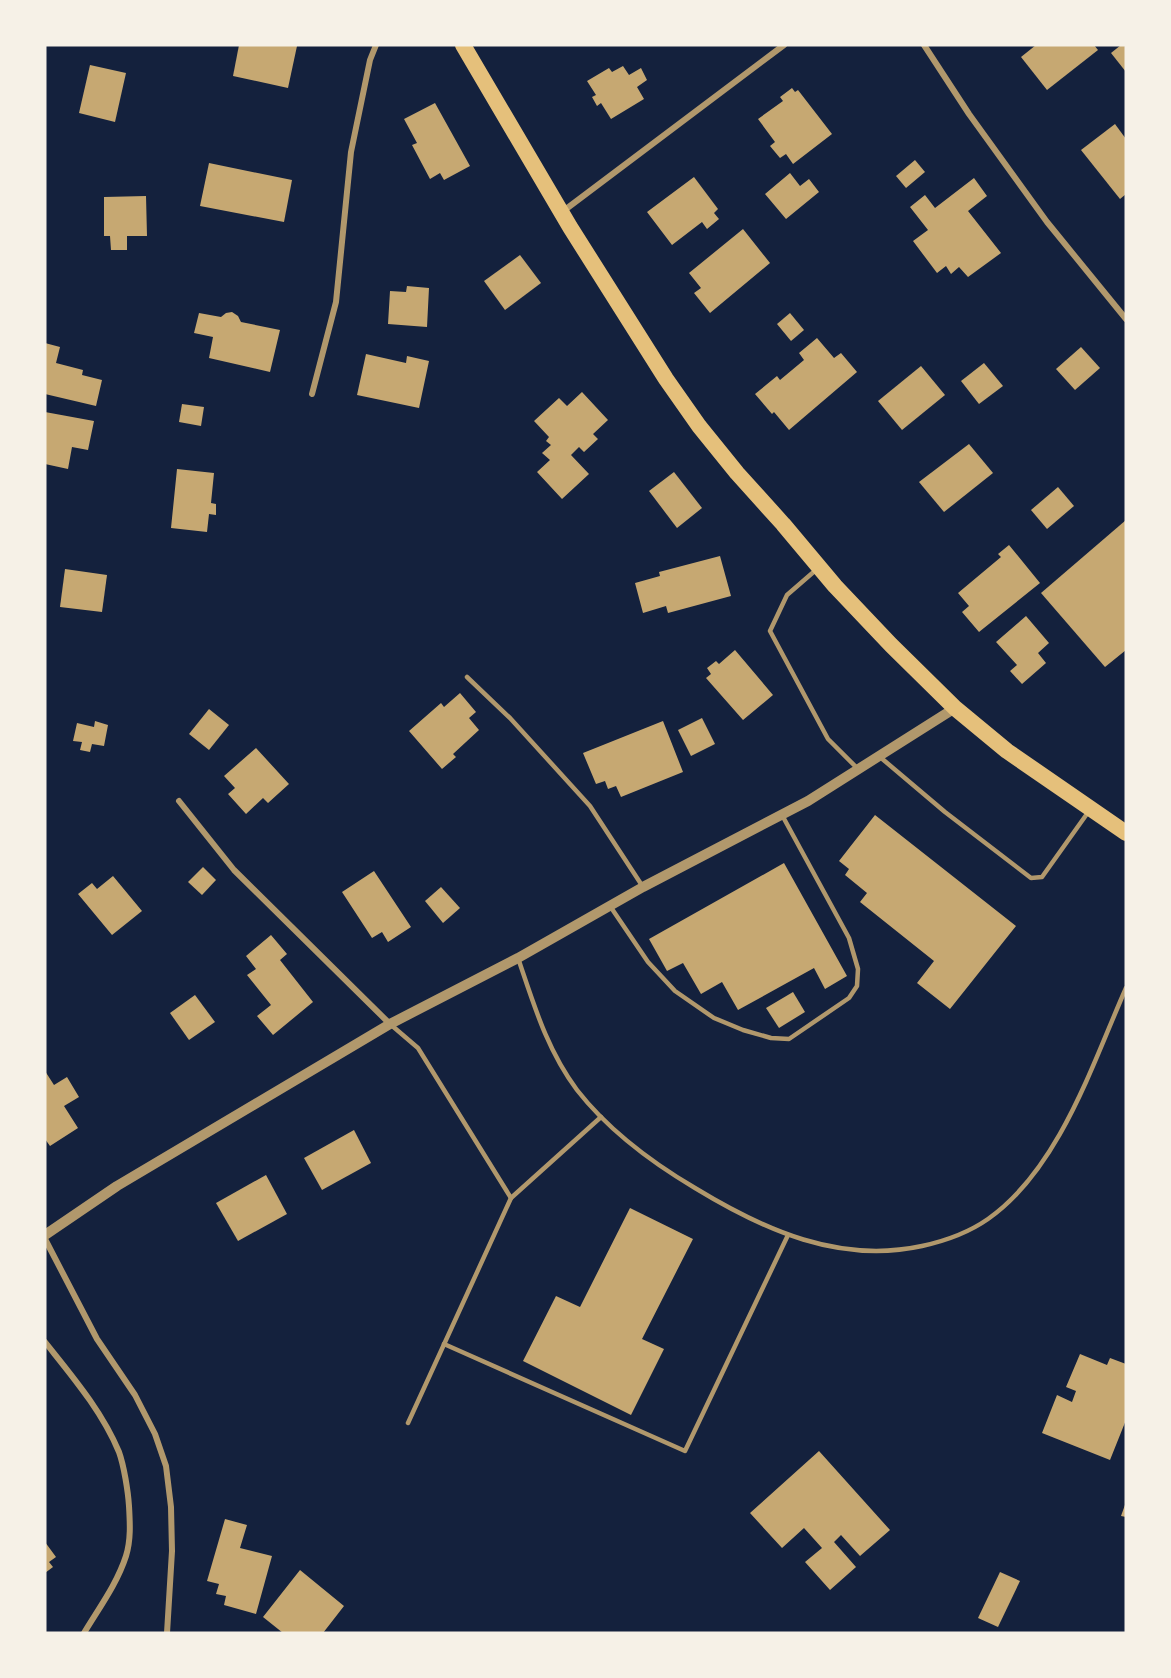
<svg xmlns="http://www.w3.org/2000/svg" width="1171" height="1678" viewBox="0 0 1171 1678" font-family="'Golos Text',sans-serif">
  <style>
    .building { fill: #c6a872 }
    .lines { fill: none; stroke-linecap: round; stroke-linejoin: round }
    .service { stroke: #b1986c; stroke-width: 4.5 }
    .minor { stroke: #b1986c; stroke-width: 6 }
    .tertiary { stroke: #b1986c; stroke-width: 10 }
    .trunk { stroke: #e5c07b; stroke-width: 16 }
  </style>
  <rect width="100%" height="100%" fill="#14213d"/>
  <g class="building">
    <polygon points="239,45 297,46 288,88 233,76"/>
    <polygon points="1036,45 1094,45 1098,50 1047,90 1021,57"/>
    <polygon points="1121,45 1124,45 1126,48 1126,72 1111,53"/>
    <polygon points="90,65 126,73 115,122 79,113"/>
    <polygon points="623,66 629,75 641,68 647,80 637,87 644,99 611,119 601,103 597,106 592,97 596,95 587,81 609,68 612,72"/>
    <polygon points="792,88 795,92 798,90 832,134 793,164 786,154 780,158 770,146 775,142 758,119 783,101 780,97"/>
    <polygon points="435,103 470,166 444,180 440,173 430,179 412,145 417,143 404,119"/>
    <polygon points="1115,124 1126,139 1126,194 1120,199 1081,150"/>
    <polygon points="915,160 925,172 906,188 896,176"/>
    <polygon points="209,163 292,180 284,222 200,206"/>
    <polygon points="790,173 800,186 809,179 819,192 786,219 765,194"/>
    <polygon points="694,177 718,209 714,213 719,219 707,229 702,222 672,245 647,212"/>
    <polygon points="974,178 987,196 968,211 1001,253 968,277 959,267 951,274 946,266 937,273 913,241 928,230 910,207 925,195 935,208"/>
    <polygon points="146,196 147,236 127,236 127,250 111,250 110,236 104,236 104,197"/>
    <polygon points="743,229 770,263 710,313 694,293 701,288 689,273"/>
    <polygon points="520,255 541,283 505,310 484,281"/>
    <polygon points="407,286 429,288 427,327 388,324 390,291 406,292"/>
    <polygon points="232,312 238,316 241,322 280,330 270,372 209,358 213,337 194,333 199,313 221,317 226,313"/>
    <polygon points="790,313 804,330 791,341 777,324"/>
    <polygon points="817,338 834,358 841,353 857,372 789,430 774,412 772,414 755,394 777,376 780,380 804,360 799,353"/>
    <polygon points="45,343 60,347 56,363 83,370 82,375 102,380 96,406 45,394"/>
    <polygon points="1081,347 1100,368 1075,390 1056,369"/>
    <polygon points="366,354 406,363 407,356 429,361 419,408 357,395"/>
    <polygon points="984,363 1003,386 979,404 961,381"/>
    <polygon points="921,366 945,395 902,430 878,401"/>
    <polygon points="582,392 608,420 593,434 598,439 584,452 579,447 571,455 589,474 562,499 537,472 550,460 542,453 551,445 546,441 549,437 534,421 559,398 567,406"/>
    <polygon points="182,404 204,407 201,426 179,422"/>
    <polygon points="45,412 94,421 88,450 72,447 68,469 45,464"/>
    <polygon points="969,444 993,473 944,512 919,482"/>
    <polygon points="177,469 214,473 211,503 216,504 216,515 209,514 207,532 171,528"/>
    <polygon points="674,472 702,508 677,528 649,491"/>
    <polygon points="1058,487 1074,506 1047,529 1031,510"/>
    <polygon points="1126,520 1126,650 1105,667 1041,593"/>
    <polygon points="1009,545 1040,583 979,632 962,612 969,606 958,593 1001,557 998,554"/>
    <polygon points="720,556 731,596 668,613 666,606 643,613 635,583 660,576 659,572"/>
    <polygon points="65,569 107,575 102,612 60,607"/>
    <polygon points="1026,616 1049,643 1038,653 1046,663 1022,684 1010,671 1017,665 996,642"/>
    <polygon points="735,650 773,695 743,720 706,678 711,674 707,668 716,661 719,664"/>
    <polygon points="460,693 476,712 469,718 479,730 453,754 456,757 442,769 409,731 441,703 444,707"/>
    <polygon points="209,709 229,725 209,750 189,734"/>
    <polygon points="702,718 715,744 691,756 678,730"/>
    <polygon points="95,721 108,725 104,746 92,744 90,752 80,750 82,742 73,741 77,723 94,727"/>
    <polygon points="663,721 683,772 621,797 616,786 608,789 605,781 596,784 583,753"/>
    <polygon points="256,748 289,784 268,803 263,798 246,814 228,794 235,788 224,776"/>
    <polygon points="875,815 1016,926 950,1009 917,983 934,961 860,902 867,893 845,875 849,869 839,861"/>
    <polygon points="784,863 847,976 825,989 814,968 738,1010 722,982 701,994 683,963 667,971 649,939"/>
    <polygon points="203,867 216,880 202,895 188,882"/>
    <polygon points="374,871 411,927 388,942 382,932 372,938 342,892"/>
    <polygon points="113,876 142,911 112,935 78,894 92,883 97,889"/>
    <polygon points="441,887 460,908 443,923 425,901"/>
    <polygon points="271,935 287,954 280,960 313,1002 273,1035 257,1016 271,1005 247,975 256,969 246,956"/>
    <polygon points="793,992 805,1012 779,1028 766,1008"/>
    <polygon points="195,995 215,1022 189,1040 170,1013"/>
    <polygon points="45,1071 54,1085 67,1077 79,1097 64,1106 78,1128 50,1146 45,1139"/>
    <polygon points="354,1130 371,1163 322,1190 304,1158"/>
    <polygon points="266,1175 287,1214 238,1241 216,1203"/>
    <polygon points="630,1208 693,1239 642,1339 664,1349 631,1415 523,1361 556,1296 580,1307"/>
    <polygon points="1080,1354 1107,1365 1110,1358 1126,1364 1126,1420 1110,1460 1042,1433 1057,1395 1072,1402 1076,1391 1066,1387"/>
    <polygon points="819,1451 890,1530 860,1556 841,1535 834,1542 856,1567 830,1590 805,1562 822,1548 804,1528 782,1548 750,1513"/>
    <polygon points="1126,1502 1126,1517 1121,1516"/>
    <polygon points="225,1519 247,1525 240,1548 272,1556 256,1614 224,1605 226,1596 216,1594 219,1584 207,1581"/>
    <polygon points="45,1542 56,1557 49,1562 53,1567 45,1573"/>
    <polygon points="300,1570 344,1606 323,1633 295,1633 293,1632 283,1633 263,1617"/>
    <polygon points="1000,1572 1020,1581 998,1627 978,1618"/>
  </g>
  <g class="lines">
    <g class="service">
      <polyline points="817,569 787,595 770,631 828,739 857,768"/>
      <polyline points="467,677 510,718 590,806 643,887"/>
      <polyline points="880,757 945,812 1031,878 1042,877 1089,811"/>
      <polyline points="610,906 648,962 675,991 714,1018 743,1030 771,1038 789,1039 849,998 857,986 858,969 849,938 782,815"/>
      <path d="M518,958c16,47 29,92 59,132 32,41 74,72 118,98 69,42 144,76 227,58 23,-5 46,-13 66,-27 71,-50 104,-154 138,-231"/>
      <polyline points="390,1024 418,1048 511,1198 601,1117"/>
      <polyline points="444,1344 685,1451 788,1235"/>
      <polyline points="408,1423 511,1198"/>
    </g>
    <g class="minor">
      <polyline points="924,45 969,114 1047,222 1126,319"/>
      <polyline points="562,212 784,45"/>
      <polyline points="312,394 336,302 351,152 370,60 376,45"/>
      <polyline points="179,801 234,870 390,1024"/>
      <polyline points="45,1239 97,1339 135,1395 155,1434 166,1466 171,1507 172,1551 167,1633"/>
      <path d="M45,1342c27,34 57,69 74,110 5,14 9,39 10,54 1,17 2,34 -3,50 -9,28 -27,52 -42,77"/>
    </g>
    <polyline class="tertiary" points="45,1235 117,1186 390,1024 518,958 643,887 808,801 955,708"/>
    <polyline class="trunk" points="463,45 570,227 666,379 699,426 737,473 783,524 835,586 891,645 955,708 1007,751 1126,833"/>
  </g>
  <rect width="1171" height="1678" fill="none" stroke="#f6f1e7" stroke-width="93"/>
</svg>
